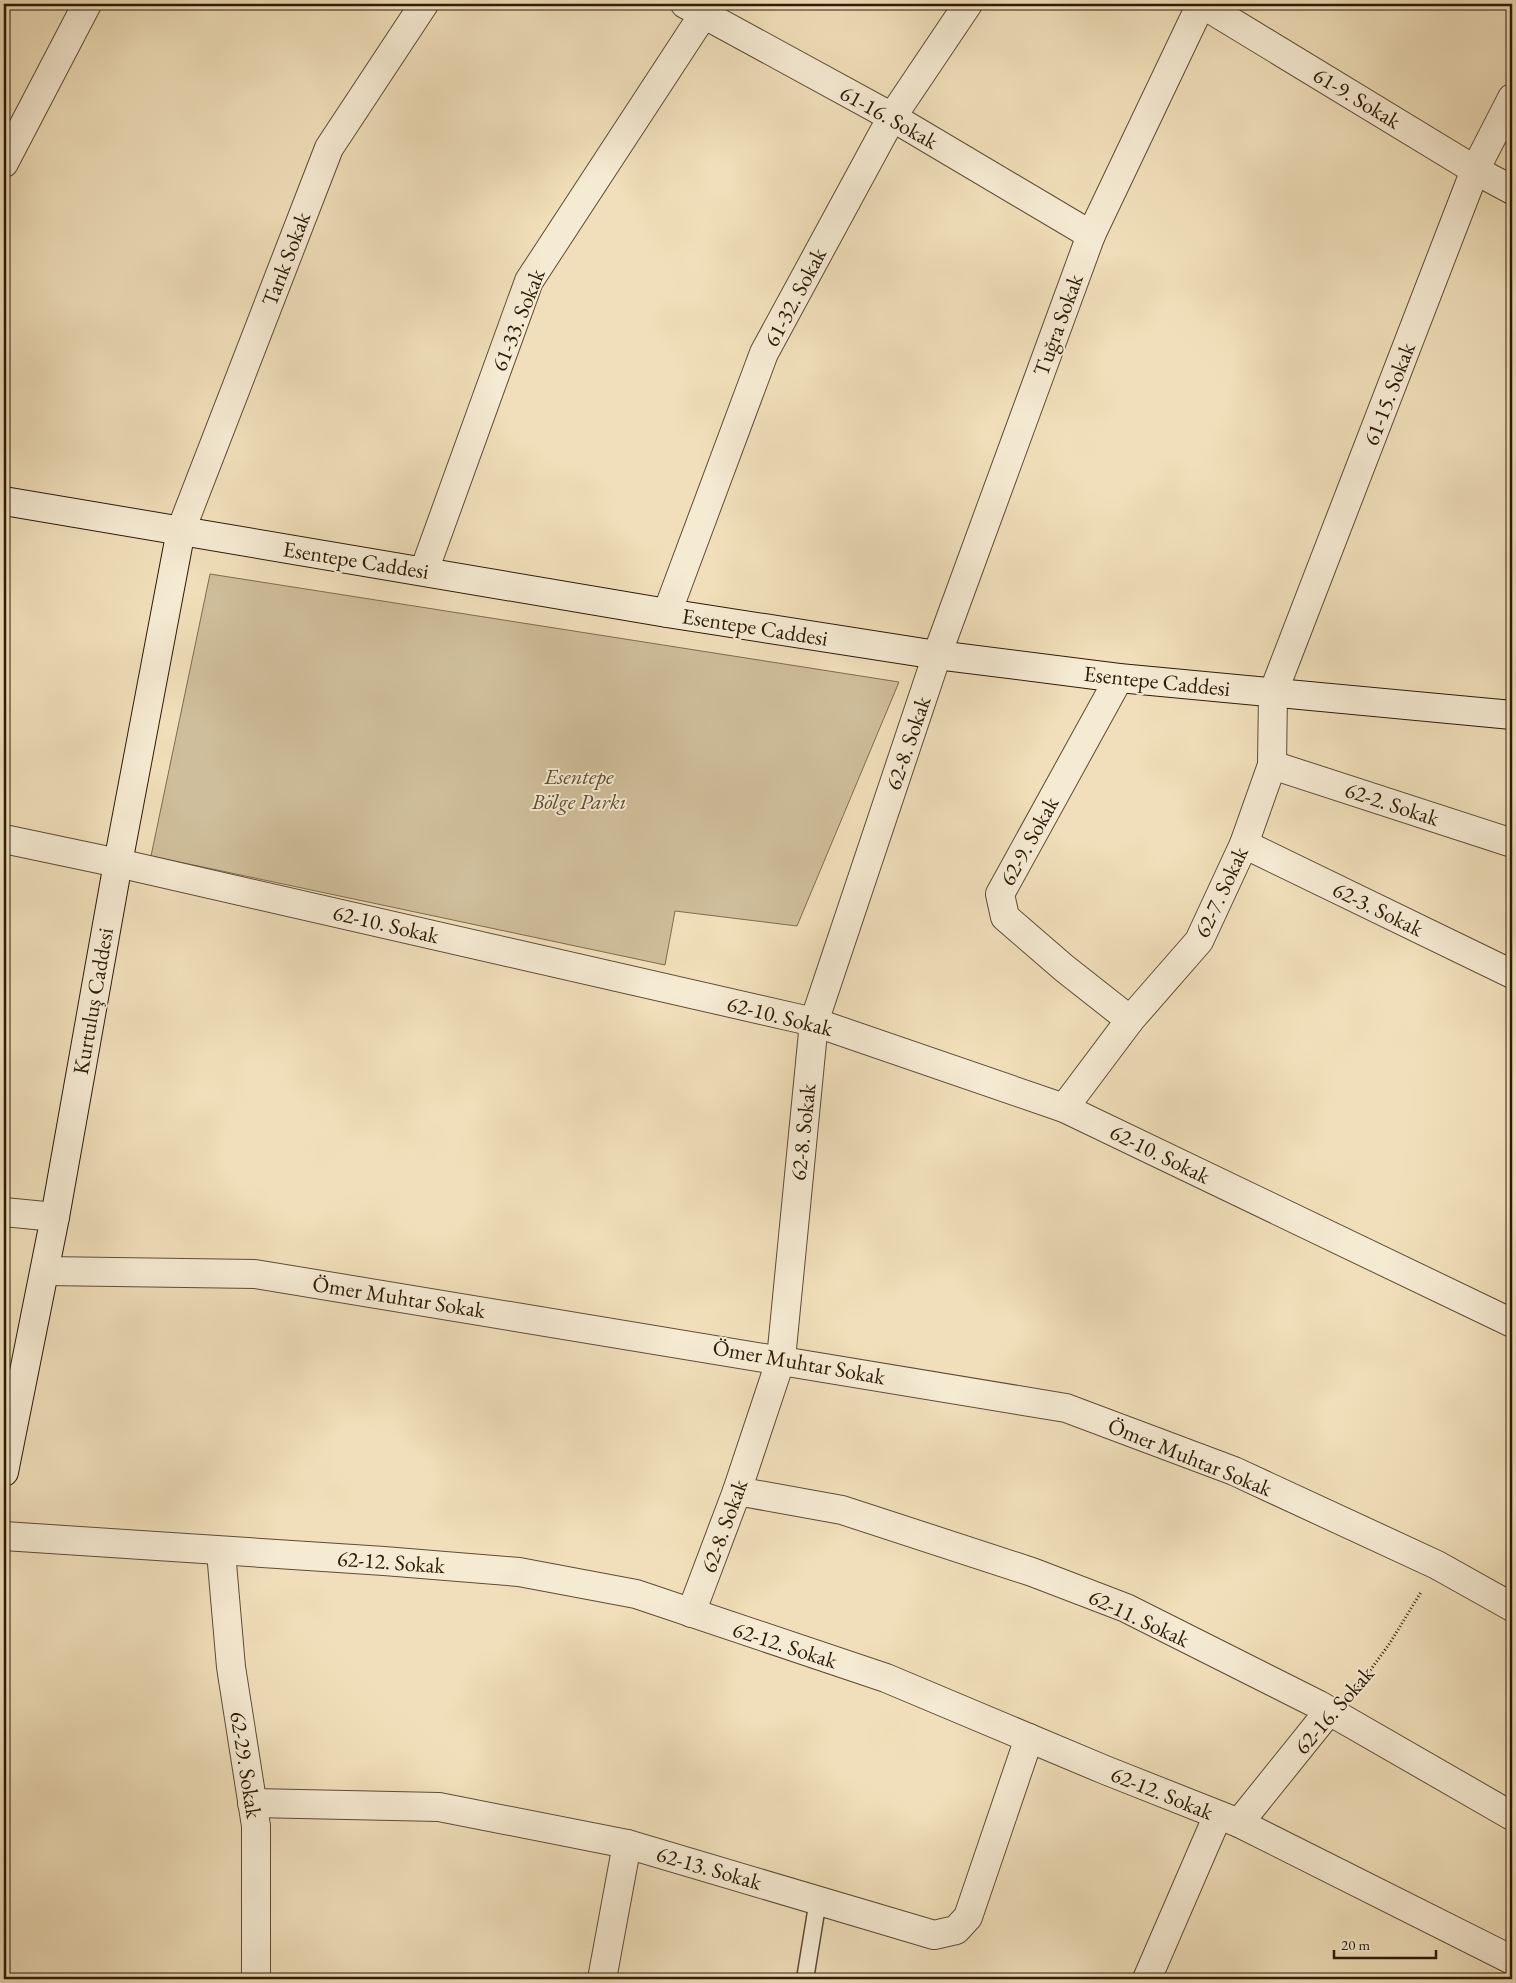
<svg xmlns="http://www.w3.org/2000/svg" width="1516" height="1983" viewBox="0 0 1516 1983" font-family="'EB Garamond',serif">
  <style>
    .green { fill: #cfbe9b; stroke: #7e6c50 }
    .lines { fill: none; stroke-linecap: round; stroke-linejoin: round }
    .lane-casing { stroke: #5e4c33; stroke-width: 19 }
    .street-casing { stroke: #5e4c33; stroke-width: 30 }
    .secondary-casing { stroke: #2d1b06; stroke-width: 30 }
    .path { stroke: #2d1b06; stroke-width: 3; stroke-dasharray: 1 2.5; stroke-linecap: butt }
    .lane { stroke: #f5ead2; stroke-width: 16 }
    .street { stroke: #f5ead2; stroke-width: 28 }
    .secondary { stroke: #f5ead2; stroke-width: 28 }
    .labels { text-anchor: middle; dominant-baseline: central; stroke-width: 4; stroke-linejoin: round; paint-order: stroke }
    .street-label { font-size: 22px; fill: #2d1b06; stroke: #f5ead2 }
    .park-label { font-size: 22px; font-style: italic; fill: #5e4c33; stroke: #f5ead2 }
  </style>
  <rect width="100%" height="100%" fill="#f0dfba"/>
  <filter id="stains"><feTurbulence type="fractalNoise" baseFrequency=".004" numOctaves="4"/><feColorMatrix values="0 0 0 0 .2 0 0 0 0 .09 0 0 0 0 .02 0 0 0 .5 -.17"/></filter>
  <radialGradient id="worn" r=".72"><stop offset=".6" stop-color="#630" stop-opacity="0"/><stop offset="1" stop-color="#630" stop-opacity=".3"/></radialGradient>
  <polygon class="green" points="210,574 899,682 797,926 675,911 665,965 151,856"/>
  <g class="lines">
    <g class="lane-casing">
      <polyline id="lane" points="805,1979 818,1900"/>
    </g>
    <g class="street-casing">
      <g id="street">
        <polyline points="685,4 892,117 1091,235"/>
        <polyline points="1202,4 1475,170 1512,190"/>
        <polyline points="4,163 87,4"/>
        <polyline points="181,530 329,148 424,4"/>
        <polyline points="424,571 529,281 703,15"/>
        <polyline points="667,613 764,353 892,117 968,4"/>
        <polyline points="1119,678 1000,894 1005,917 1064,968 1130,1020"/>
        <polyline points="1272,765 1512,843"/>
        <polyline points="4,839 118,863 814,1022 1064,1108 1512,1323"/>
        <polyline points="1244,844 1512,974"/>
        <polyline points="1064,1108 1130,1020 1199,941 1244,844 1272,765 1273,693 1475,170 1512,98"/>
        <polyline points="4,1212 55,1217"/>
        <polyline points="45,1271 255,1274 1066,1408 1234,1471 1437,1565 1512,1607"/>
        <polyline points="737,1491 842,1510 1032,1572 1126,1608 1319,1705 1512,1816"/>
        <polyline points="4,1536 384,1561 519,1572 636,1594 886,1678 1105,1770 1239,1823 1512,1960"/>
        <polyline points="221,1552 231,1667 256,1826 256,1979"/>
        <polyline points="691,1613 737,1491 781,1359 814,1022 937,655 1091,235 1201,4"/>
        <polyline points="252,1803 439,1807 627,1844 934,1935 956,1930 968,1917 1029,1738"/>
        <polyline points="1239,1823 1329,1711"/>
        <polyline points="602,1979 627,1844"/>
        <polyline points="1147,1979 1218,1815"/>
      </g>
    </g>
    <g class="secondary-casing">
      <g id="secondary">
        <polyline points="4,501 667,613 937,655 1119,678 1512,715"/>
        <polyline points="4,1472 55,1217 118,863 181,530"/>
      </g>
    </g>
    <polyline class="path" points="1356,1690 1390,1643 1421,1592"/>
    <use href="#lane" class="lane"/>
    <use href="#street" class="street"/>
    <use href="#secondary" class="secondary"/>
  </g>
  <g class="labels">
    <g class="street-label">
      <text transform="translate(1357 98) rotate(31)">61-9. Sokak</text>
      <text transform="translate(889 117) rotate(29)">61-16. Sokak</text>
      <text transform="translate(286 259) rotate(-69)">Tarık Sokak</text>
      <text transform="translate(795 297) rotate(-62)">61-32. Sokak</text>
      <text transform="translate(518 320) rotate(-68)">61-33. Sokak</text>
      <text transform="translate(1058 325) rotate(-70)">Tuğra Sokak</text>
      <text transform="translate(1389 394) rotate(-69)">61-15. Sokak</text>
      <text transform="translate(356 560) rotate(9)">Esentepe Caddesi</text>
      <text transform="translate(755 627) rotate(9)">Esentepe Caddesi</text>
      <text transform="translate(1157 681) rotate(6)">Esentepe Caddesi</text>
      <text transform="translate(908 743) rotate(-71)">62-8. Sokak</text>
      <text transform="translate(1392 804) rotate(18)">62-2. Sokak</text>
      <text transform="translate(1029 841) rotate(-61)">62-9. Sokak</text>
      <text transform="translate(1221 892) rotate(-65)">62-7. Sokak</text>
      <text transform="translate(1378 909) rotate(26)">62-3. Sokak</text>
      <text transform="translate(386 924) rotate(13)">62-10. Sokak</text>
      <text transform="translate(93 1001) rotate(-80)">Kurtuluş Caddesi</text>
      <text transform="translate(780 1016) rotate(14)">62-10. Sokak</text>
      <text transform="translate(803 1132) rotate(-84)">62-8. Sokak</text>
      <text transform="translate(1160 1154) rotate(26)">62-10. Sokak</text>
      <text transform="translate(399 1297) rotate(9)">Ömer Muhtar Sokak</text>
      <text transform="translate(799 1362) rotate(10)">Ömer Muhtar Sokak</text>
      <text transform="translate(1190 1457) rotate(22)">Ömer Muhtar Sokak</text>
      <text transform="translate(724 1526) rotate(-70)">62-8. Sokak</text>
      <text transform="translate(391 1562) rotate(4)">62-12. Sokak</text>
      <text transform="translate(1139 1618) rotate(25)">62-11. Sokak</text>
      <text transform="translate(785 1645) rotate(18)">62-12. Sokak</text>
      <text transform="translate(1334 1710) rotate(-49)">62-16. Sokak</text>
      <text transform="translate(246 1765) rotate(81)">62-29. Sokak</text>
      <text transform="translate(1162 1793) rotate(22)">62-12. Sokak</text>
      <text transform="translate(709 1868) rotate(16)">62-13. Sokak</text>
    </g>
    <g class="park-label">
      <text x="579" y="776">Esentepe<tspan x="579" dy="25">Bölge Parkı</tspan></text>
    </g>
  </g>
  <rect width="1516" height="1983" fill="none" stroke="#f0dfba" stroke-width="20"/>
  <rect x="5" y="5" width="1506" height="1973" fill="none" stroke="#2d1b06" stroke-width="2.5"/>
  <rect x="10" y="10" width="1496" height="1963" fill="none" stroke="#2d1b06"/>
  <path d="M1334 1950v8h102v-8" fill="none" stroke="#2d1b06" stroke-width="2.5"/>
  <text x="1341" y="1950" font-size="15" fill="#2d1b06" stroke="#f5ead2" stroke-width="4" paint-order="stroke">20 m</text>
  <rect width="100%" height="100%" filter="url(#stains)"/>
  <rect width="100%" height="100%" fill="url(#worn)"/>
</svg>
